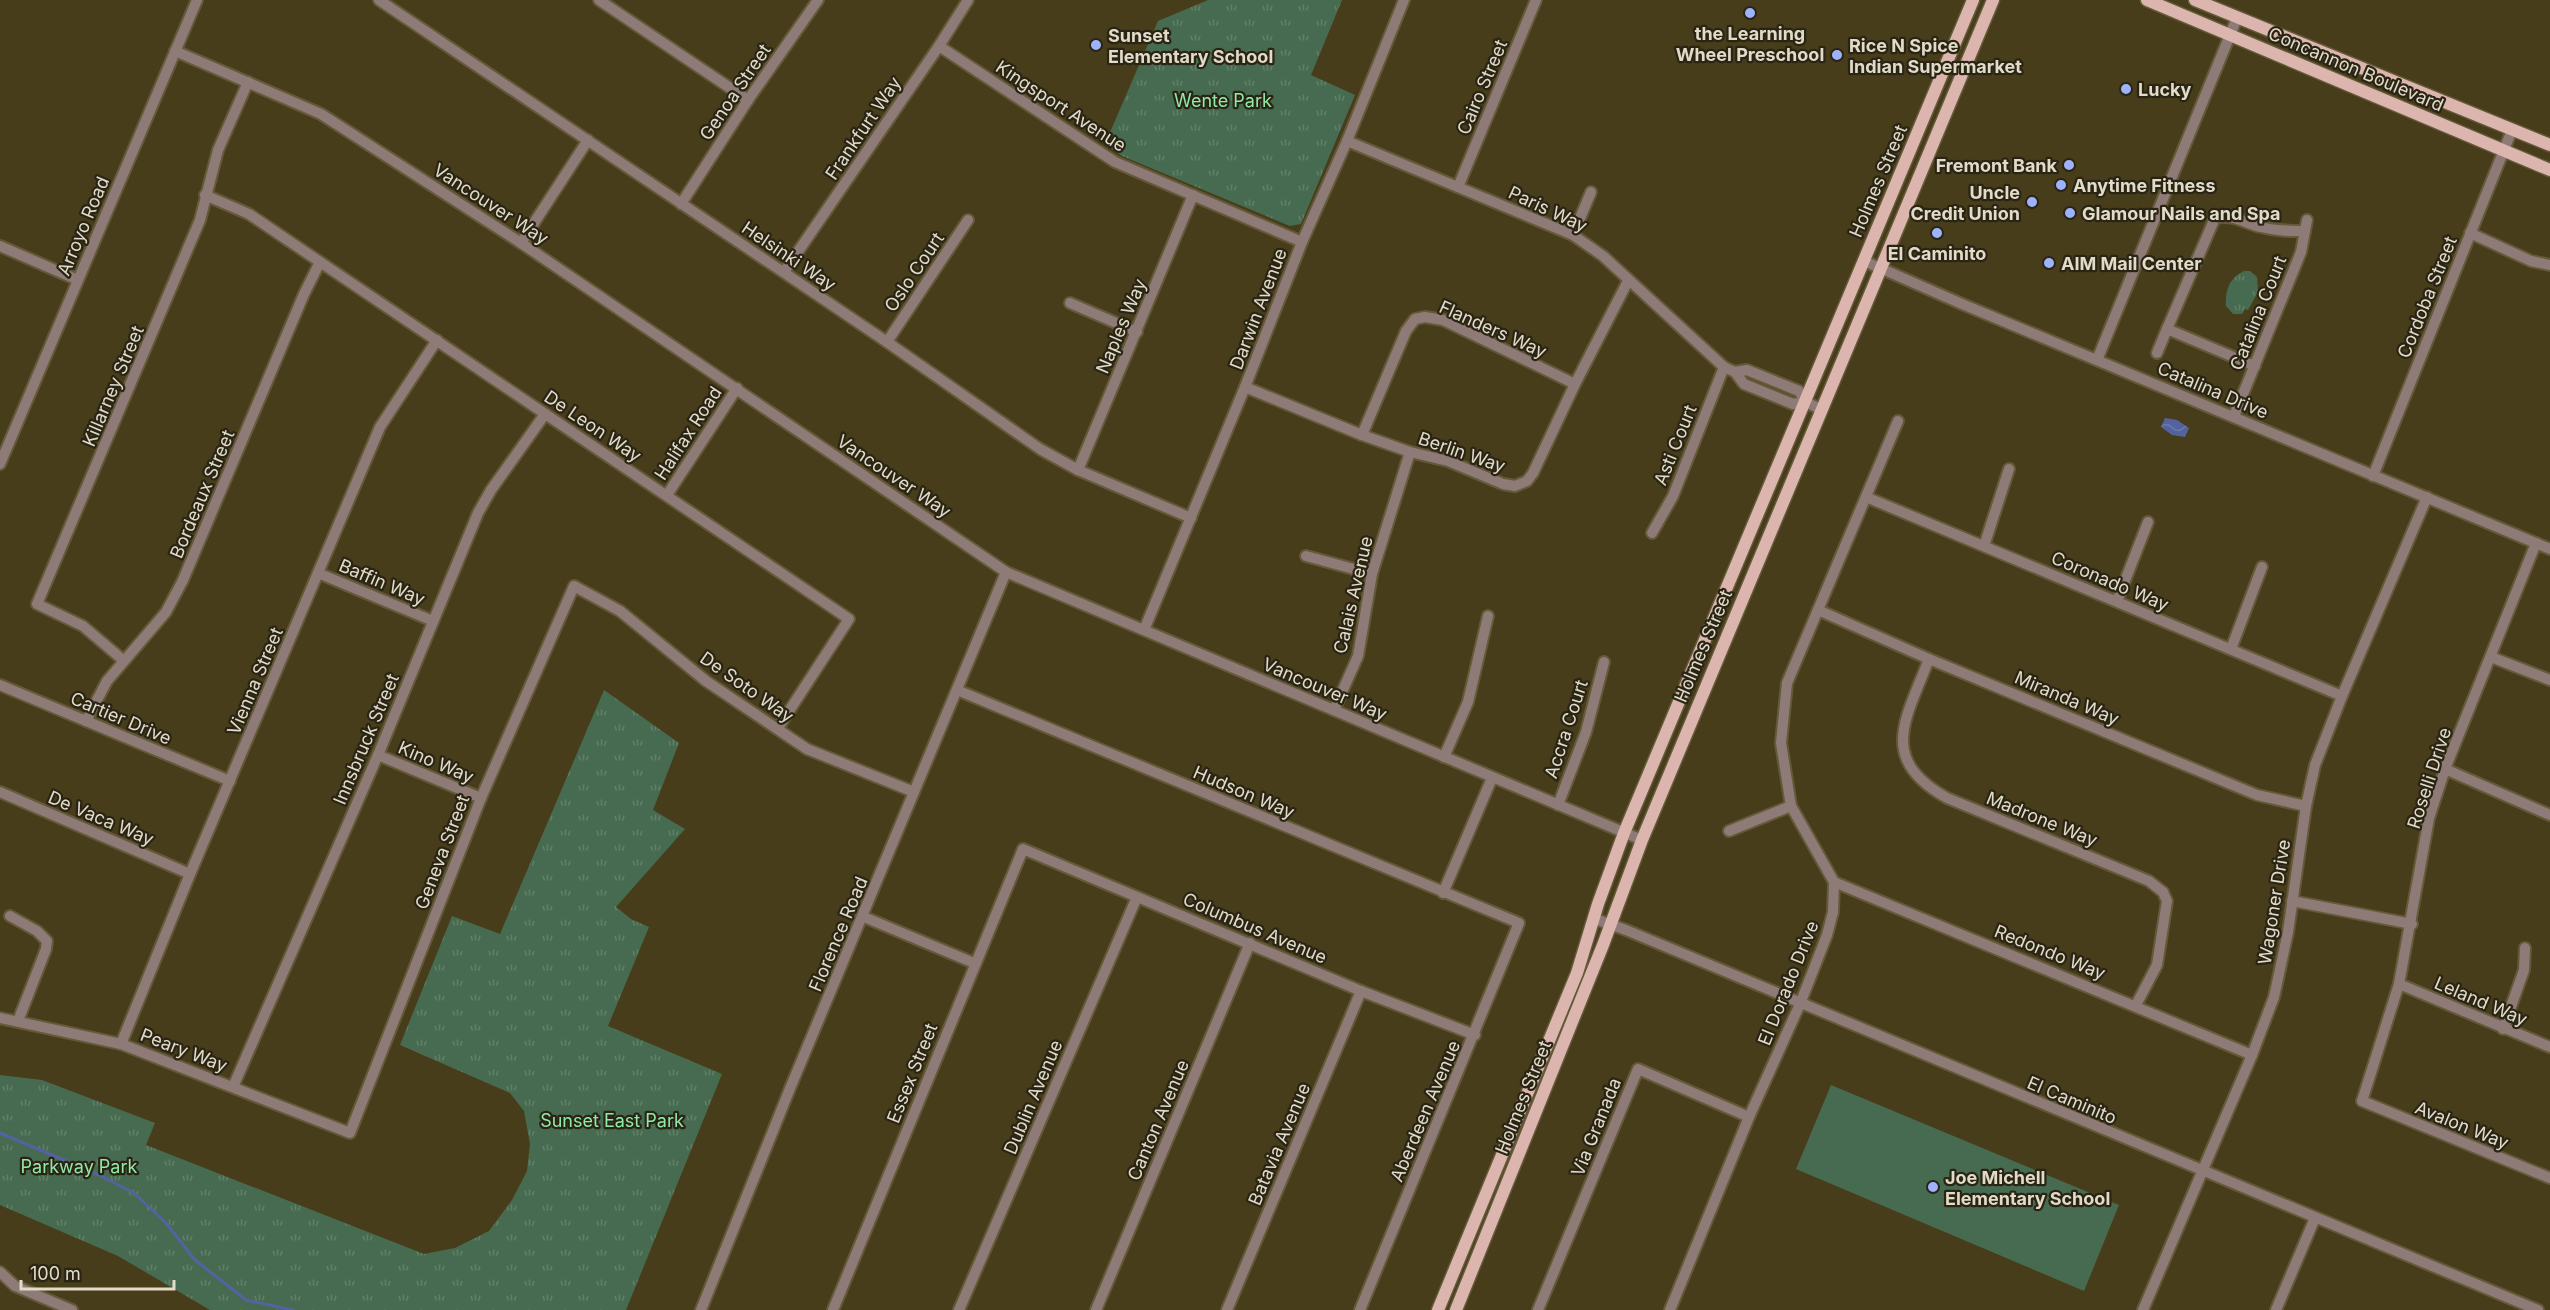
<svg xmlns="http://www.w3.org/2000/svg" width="2550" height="1310" viewBox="0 0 2550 1310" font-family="Inter,sans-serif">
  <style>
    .grass { fill: url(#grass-tufts) }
    .pitch { fill: #476b50 }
    .water { fill: url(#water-waves) }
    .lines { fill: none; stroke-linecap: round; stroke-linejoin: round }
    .stream { stroke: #5363a0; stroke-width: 3 }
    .minor-casing { stroke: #645939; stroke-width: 14 }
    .major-casing { stroke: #645939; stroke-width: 15 }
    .minor { stroke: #8e7b77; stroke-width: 10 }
    .major { stroke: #dcb6ae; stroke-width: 12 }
    .poi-dot { fill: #9eb3fd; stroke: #2a2415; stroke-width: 2 }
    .labels { text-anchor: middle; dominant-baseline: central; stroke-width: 4.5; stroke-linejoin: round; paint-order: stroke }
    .poi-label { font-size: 18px; font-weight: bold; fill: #e1dbc8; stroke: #2a2415; text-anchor: start }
    .street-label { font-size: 18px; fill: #e1dbc8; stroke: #2a2415 }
    .park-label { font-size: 18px; fill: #8feaa7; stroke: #2a2415 }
  </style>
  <defs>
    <pattern id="grass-tufts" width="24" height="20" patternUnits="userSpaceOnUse" patternTransform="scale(1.5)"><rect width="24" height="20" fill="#476b50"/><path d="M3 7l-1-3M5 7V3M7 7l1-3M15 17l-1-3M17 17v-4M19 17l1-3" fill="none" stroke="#618068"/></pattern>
    <pattern id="water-waves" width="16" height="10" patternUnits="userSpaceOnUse" patternTransform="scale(1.5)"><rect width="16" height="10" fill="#5363a0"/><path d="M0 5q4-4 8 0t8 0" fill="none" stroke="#6b79ac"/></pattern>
  </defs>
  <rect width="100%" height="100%" fill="#483d1a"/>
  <g class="grass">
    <polygon points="1208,0 1342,0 1311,75 1355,95 1301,224 1290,226 1122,156 1105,144 1158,21"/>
    <path d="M2244,271h6l7,6 1,15 -10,18 -3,-1 -3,5h-9l-7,-8c-1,-15 3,-28 18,-35z"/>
    <polygon points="604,690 679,743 653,810 685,829 616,907 631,919 649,927 608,1026 722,1074 626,1310 210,1310 118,1256 0,1205 0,1075 42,1080 155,1123 146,1145 424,1254 455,1248 489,1231 512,1200 527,1171 530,1144 524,1111 510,1093 400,1045 452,916 500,934"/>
  </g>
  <polygon class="pitch" points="1831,1085 2119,1205 2084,1291 1796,1169"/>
  <polygon class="water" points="2165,418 2177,420 2189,428 2185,437 2172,435 2161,427"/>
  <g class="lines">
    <polyline class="stream" points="0,1133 97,1174 134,1193 166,1223 195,1260 246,1300 293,1310"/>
    <g class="minor-casing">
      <g id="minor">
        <polyline points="379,0 887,342 1040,449 1078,470 1191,518"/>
        <polyline points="599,0 748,100"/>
        <polyline points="939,46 1115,162 1302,242"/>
        <polyline points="175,51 321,114 521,243 1006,572 1642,840"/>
        <polyline points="1347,141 1573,235 1603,256 1724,367 1735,372 1744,384 1793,404 1806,402 1820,409"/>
        <polyline points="1458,187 1536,0"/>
        <polyline points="205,195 249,214 849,619 778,728"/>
        <polyline points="681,204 748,100 818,0"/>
        <polyline points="2470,233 2531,261 2550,265"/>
        <polyline points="1573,235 1591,192"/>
        <polyline points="521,243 588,140"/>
        <polyline points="0,246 78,280"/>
        <polyline points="1864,261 1962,304 2550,549"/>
        <polyline points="784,272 939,46 968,0"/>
        <polyline points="1070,303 1137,332"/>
        <polyline points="887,342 968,220"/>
        <polyline points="2157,353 2167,329"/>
        <polyline points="2097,360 2237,18"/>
        <path d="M2255,366l-88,-37 48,-111c20,-4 28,5 46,9 15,4 29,4 44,4"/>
        <polyline points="1735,372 1747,370 1799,391 1806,402"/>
        <polyline points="1245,387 1362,435 1410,452 1448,461 1503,484 1515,486 1527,481 1533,473 1575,384 1628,281"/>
        <polyline points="2234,416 2301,252 2307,220"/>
        <polyline points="1362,435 1406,331 1415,319 1425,317 1443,320 1575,384"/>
        <polyline points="0,464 197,0"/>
        <polyline points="1078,470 1193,195"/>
        <polyline points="2373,476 2512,130"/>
        <polyline points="667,495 737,388"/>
        <polyline points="1866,497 2342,696"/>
        <polyline points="1652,533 1673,496 1724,367"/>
        <polyline points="2536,543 2445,769 2429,818 2399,984 2362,1101 2550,1178"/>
        <polyline points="1984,546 2009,469"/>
        <polyline points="1306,556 1372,574"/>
        <polyline points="318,573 433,621"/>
        <polyline points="2117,601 2148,522"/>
        <polyline points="1818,610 1929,659 2257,795 2306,806"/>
        <polyline points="1144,630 1245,387 1302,242 1347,141 1404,0"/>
        <polyline points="2231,649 2262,567"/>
        <polyline points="2491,657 2550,680"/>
        <path d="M1929,659c-23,60 -52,100 18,139l202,83 14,11 4,9 -10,64 -21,40"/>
        <polyline points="123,660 83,626 37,604 200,220 218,150 248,82"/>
        <polyline points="0,685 230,781"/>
        <polyline points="957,690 1519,923 1360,1310"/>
        <polyline points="1334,710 1358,656 1372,574 1410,452"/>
        <polyline points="86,721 107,681 166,612 183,580 304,294 320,262"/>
        <polyline points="378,755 481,798"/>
        <polyline points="1444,757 1468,702 1488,616"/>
        <polyline points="2445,769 2550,815"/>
        <polyline points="0,792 190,874"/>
        <polyline points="1558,805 1586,732 1604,662"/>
        <polyline points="1729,831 1791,806"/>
        <polyline points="1834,882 2252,1055"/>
        <polyline points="1443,893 1492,778"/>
        <polyline points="2292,901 2412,924"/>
        <polyline points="10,916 37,931 47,941 46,949 18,1021"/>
        <polyline points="864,917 974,963"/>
        <polyline points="1595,919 1626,930 2538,1310"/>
        <polyline points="2399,984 2550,1047"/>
        <polyline points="0,1018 121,1044 350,1133 481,798 574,586 620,611 706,681 807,749 914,792"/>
        <polyline points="2503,1029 2524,970 2525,948"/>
        <polyline points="121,1044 190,874 380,427 437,340"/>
        <polyline points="233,1087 378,755 478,513 491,490 545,414"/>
        <polyline points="0,1272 15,1286 72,1310"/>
        <polyline points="701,1310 791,1086 1006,572"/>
        <polyline points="833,1310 1023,849 1361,991 1475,1035"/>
        <polyline points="959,1310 1137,897"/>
        <polyline points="1096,1310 1250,943"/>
        <polyline points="1227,1310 1361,991"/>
        <polyline points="1538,1310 1638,1069 1749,1117"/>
        <polyline points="1670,1310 1749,1117 1800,1004 1827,935 1833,912 1834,882 1791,806 1781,743 1787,683 1898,421"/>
        <polyline points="2143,1310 2252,1055 2274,997 2288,932 2306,806 2315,765 2342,696 2427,497"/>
        <polyline points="2276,1310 2315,1218"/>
      </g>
    </g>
    <g class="major-casing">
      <g id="major">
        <polyline points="2147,0 2550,170"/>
        <polyline points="2195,0 2550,145"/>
        <polyline points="1438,1310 1577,973 1598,904 1624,833 1973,0"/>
        <polyline points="1456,1310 1603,945 1642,840 1993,0"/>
      </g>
    </g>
    <use href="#minor" class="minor"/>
    <use href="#major" class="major"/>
  </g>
  <g class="poi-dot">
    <circle cx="1750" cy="13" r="6"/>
    <circle cx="1096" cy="45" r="6"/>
    <circle cx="1837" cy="55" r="6"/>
    <circle cx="2126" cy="89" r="6"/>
    <circle cx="2069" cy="165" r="6"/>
    <circle cx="2061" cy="185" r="6"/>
    <circle cx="2032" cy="202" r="6"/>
    <circle cx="2070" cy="213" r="6"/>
    <circle cx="1937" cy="233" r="6"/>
    <circle cx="2049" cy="263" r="6"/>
    <circle cx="1933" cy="1187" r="6"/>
  </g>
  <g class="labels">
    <g class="poi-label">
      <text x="1750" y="33" text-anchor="middle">the Learning<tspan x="1750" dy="21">Wheel Preschool</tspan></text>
      <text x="1108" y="35">Sunset<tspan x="1108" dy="21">Elementary School</tspan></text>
      <text x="1849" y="45">Rice N Spice<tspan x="1849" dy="21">Indian Supermarket</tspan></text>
      <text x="2138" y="89">Lucky</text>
      <text x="2057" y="165" text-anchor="end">Fremont Bank</text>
      <text x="2073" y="185">Anytime Fitness</text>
      <text x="2020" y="192" text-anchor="end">Uncle<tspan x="2020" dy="21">Credit Union</tspan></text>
      <text x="2082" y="213">Glamour Nails and Spa</text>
      <text x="1937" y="253" text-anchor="middle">El Caminito</text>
      <text x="2061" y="263">AIM Mail Center</text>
      <text x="1945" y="1177">Joe Michell<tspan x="1945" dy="21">Elementary School</tspan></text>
    </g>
    <g class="street-label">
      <text transform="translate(2356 69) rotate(23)">Concannon Boulevard</text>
      <text transform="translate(1482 87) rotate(-67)">Cairo Street</text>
      <text transform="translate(735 92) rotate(-56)">Genoa Street</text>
      <text transform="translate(1061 106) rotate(33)">Kingsport Avenue</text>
      <text transform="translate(863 128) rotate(-56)">Frankfurt Way</text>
      <text transform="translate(1878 181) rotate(-67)">Holmes Street</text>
      <text transform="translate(491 204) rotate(33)">Vancouver Way</text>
      <text transform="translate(1548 209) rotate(25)">Paris Way</text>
      <text transform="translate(83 226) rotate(-67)">Arroyo Road</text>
      <text transform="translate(789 256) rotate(34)">Helsinki Way</text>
      <text transform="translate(914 272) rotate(-56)">Oslo Court</text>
      <text transform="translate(2427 297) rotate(-68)">Cordoba Street</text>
      <text transform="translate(1258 309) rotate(-69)">Darwin Avenue</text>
      <text transform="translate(2258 313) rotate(-68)">Catalina Court</text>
      <text transform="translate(1121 326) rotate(-67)">Naples Way</text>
      <text transform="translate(1493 329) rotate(24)">Flanders Way</text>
      <text transform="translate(113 386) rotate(-67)">Killarney Street</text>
      <text transform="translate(2213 390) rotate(23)">Catalina Drive</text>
      <text transform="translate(593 426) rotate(34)">De Leon Way</text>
      <text transform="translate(688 433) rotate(-57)">Halifax Road</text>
      <text transform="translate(1675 445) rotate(-68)">Asti Court</text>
      <text transform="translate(1462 452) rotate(19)">Berlin Way</text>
      <text transform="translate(894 476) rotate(34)">Vancouver Way</text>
      <text transform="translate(202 494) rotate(-67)">Bordeaux Street</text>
      <text transform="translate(2110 581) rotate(23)">Coronado Way</text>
      <text transform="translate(382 582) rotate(23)">Baffin Way</text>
      <text transform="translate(1353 595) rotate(-77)">Calais Avenue</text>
      <text transform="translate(1703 646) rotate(-67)">Holmes Street</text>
      <text transform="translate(255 681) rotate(-67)">Vienna Street</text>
      <text transform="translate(747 687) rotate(35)">De Soto Way</text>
      <text transform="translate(1325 689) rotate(23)">Vancouver Way</text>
      <text transform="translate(2067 698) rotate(23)">Miranda Way</text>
      <text transform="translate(121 718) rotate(23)">Cartier Drive</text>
      <text transform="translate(1566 729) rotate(-72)">Accra Court</text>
      <text transform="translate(366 739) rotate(-67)">Innsbruck Street</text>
      <text transform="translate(436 762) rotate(23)">Kino Way</text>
      <text transform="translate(2429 778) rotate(-72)">Roselli Drive</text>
      <text transform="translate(1244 792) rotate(23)">Hudson Way</text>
      <text transform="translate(101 818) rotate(23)">De Vaca Way</text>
      <text transform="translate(2042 819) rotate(22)">Madrone Way</text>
      <text transform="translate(442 852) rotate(-69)">Geneva Street</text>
      <text transform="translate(2274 902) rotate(-81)">Wagoner Drive</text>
      <text transform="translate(1255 928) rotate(23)">Columbus Avenue</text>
      <text transform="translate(838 934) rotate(-67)">Florence Road</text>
      <text transform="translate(2050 952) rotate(22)">Redondo Way</text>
      <text transform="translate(1788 983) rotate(-68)">El Dorado Drive</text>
      <text transform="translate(2481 1001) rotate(23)">Leland Way</text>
      <text transform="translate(184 1050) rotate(21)">Peary Way</text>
      <text transform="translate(912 1073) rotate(-68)">Essex Street</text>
      <text transform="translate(1033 1097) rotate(-67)">Dublin Avenue</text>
      <text transform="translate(1523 1097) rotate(-68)">Holmes Street</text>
      <text transform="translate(2072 1100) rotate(23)">El Caminito</text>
      <text transform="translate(1425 1111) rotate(-67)">Aberdeen Avenue</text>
      <text transform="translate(1158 1120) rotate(-67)">Canton Avenue</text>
      <text transform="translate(2462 1125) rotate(22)">Avalon Way</text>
      <text transform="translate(1596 1127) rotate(-68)">Via Granada</text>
      <text transform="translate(1279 1144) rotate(-67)">Batavia Avenue</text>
    </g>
    <g class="park-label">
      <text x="1223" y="100">Wente Park</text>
      <text x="612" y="1120">Sunset East Park</text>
      <text x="79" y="1166">Parkway Park</text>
    </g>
  </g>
  <path d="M21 1280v9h153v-9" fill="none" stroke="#e1dbc8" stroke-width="3"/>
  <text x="30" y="1280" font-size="18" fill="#e1dbc8" stroke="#2a2415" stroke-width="4.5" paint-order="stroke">100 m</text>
</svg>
